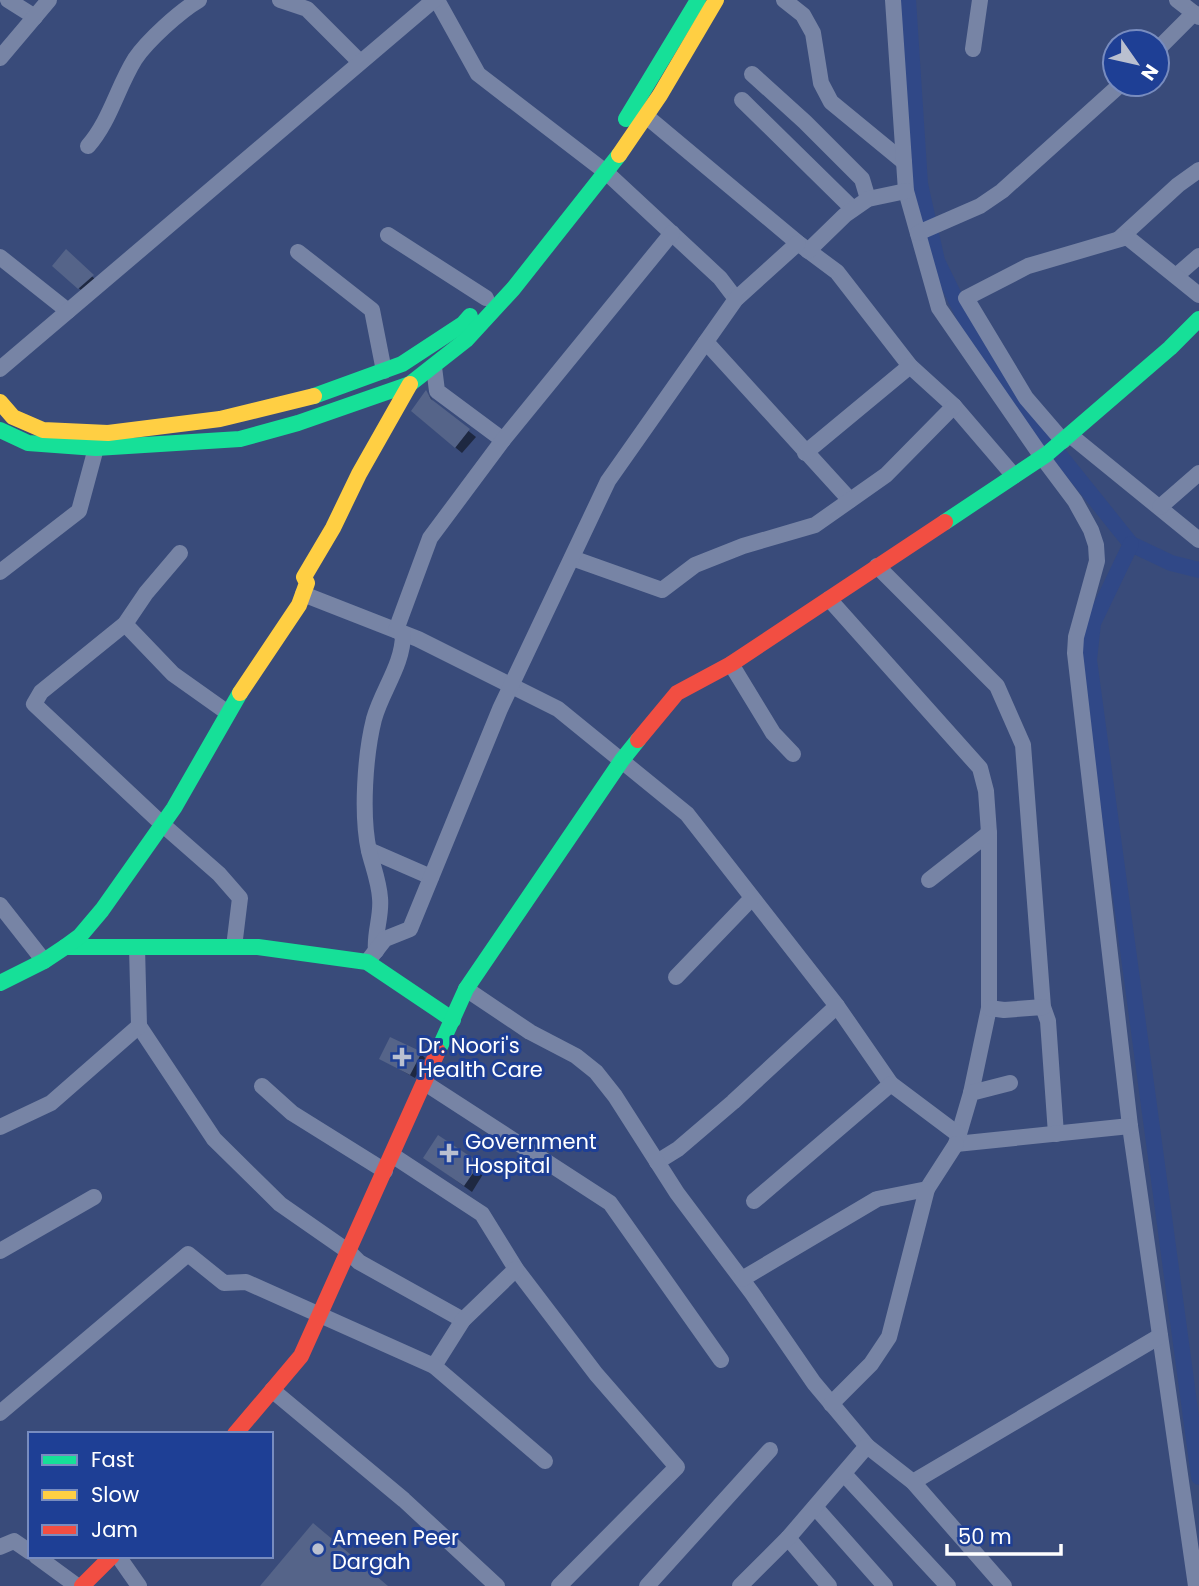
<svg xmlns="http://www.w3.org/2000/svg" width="1199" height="1586" viewBox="0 0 1199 1586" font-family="Poppins,sans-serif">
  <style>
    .shadow { fill: #0007 }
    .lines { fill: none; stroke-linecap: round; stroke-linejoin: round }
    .canal { stroke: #304887; stroke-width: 16 }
    .building { fill: #556489 }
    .street { stroke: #7784a5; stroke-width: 16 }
    .fast { stroke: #16e098; stroke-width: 16 }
    .slow { stroke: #ffcf43; stroke-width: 16 }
    .jam { stroke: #f24e42; stroke-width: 16 }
    .poi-dot { fill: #bac0d0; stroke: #1e3f95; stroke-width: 2.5 }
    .labels { text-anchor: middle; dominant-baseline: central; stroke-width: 6; stroke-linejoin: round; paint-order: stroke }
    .poi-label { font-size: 21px; fill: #fff; stroke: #1e3f95; text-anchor: start }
  </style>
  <rect width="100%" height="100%" fill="#394b7a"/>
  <g class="shadow">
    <polygon points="66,252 97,281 83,292 55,266"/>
    <polygon points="427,393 436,405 476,437 462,453 420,418"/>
    <polygon points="421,1054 425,1058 415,1078 381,1059"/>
    <polygon points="425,1158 478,1164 485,1171 472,1192"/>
  </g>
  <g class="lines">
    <g class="canal">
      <polyline points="908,0 920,184 937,261 979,347 1025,412 1131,544 1171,563 1199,570"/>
      <polyline points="1131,544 1093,623 1089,660 1199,1477"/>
    </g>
  </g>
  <g class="building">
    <polygon points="66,249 94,275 78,289 52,266"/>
    <polygon points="426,390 431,399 470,429 455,448 411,411"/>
    <polygon points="390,1037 422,1052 410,1075 379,1059"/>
    <polygon points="438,1135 480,1163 464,1186 423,1158"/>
    <polygon points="313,1523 388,1586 260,1586"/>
  </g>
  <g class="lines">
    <g class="street">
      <polyline points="8,0 35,17"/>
      <polyline points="280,0 307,9 360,62"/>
      <polyline points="437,0 478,74 607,173 720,278 736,299"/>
      <polyline points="784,0 803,15 813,33 821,83 831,102 904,162"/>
      <polyline points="893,0 906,191 939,308 1042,457 1075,501 1091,530 1096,545 1097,561 1076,637 1075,653 1130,1126 1196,1586"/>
      <polyline points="1177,0 1199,17"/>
      <polyline points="973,49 980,0"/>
      <polyline points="1157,50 1194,13"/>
      <polyline points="0,58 49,0"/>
      <polyline points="752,74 805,122 862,179 868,199"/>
      <polyline points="742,100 853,209"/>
      <polyline points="646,116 798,243 837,272 910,366 954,406 1014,476"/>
      <path d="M88,146c22,-25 29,-58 47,-87 12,-18 45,-48 64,-59"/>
      <polyline points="918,233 980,206 1002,191 1121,84"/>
      <polyline points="388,235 486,298"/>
      <polyline points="1119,239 1178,185 1199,170"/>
      <polyline points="808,251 845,215 868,199 906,191"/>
      <polyline points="298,252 372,310 384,371"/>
      <polyline points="0,257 68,311"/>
      <polyline points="1176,276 1199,256"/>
      <polyline points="706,342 850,500"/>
      <polyline points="434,367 437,391 503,440"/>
      <polyline points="0,369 434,0"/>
      <polyline points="1070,435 1199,540"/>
      <polyline points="1063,441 1026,398 966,298 1028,266 1127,237 1199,295"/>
      <polyline points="805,453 910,366"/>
      <polyline points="1160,507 1199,473"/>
      <polyline points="180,553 146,593 125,624 41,692 34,704 162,824 219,874 240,898 234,947"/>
      <polyline points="572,558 662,590 695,565 743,546 815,525 886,475 954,406"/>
      <polyline points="877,566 997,686 1023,745 1043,1007 1048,1021 1056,1134"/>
      <polyline points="0,572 79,511 96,448"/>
      <polyline points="303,594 418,639 558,709 687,814 837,1006 733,1102 678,1149 657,1162"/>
      <polyline points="829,599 980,768 986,791 989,833 989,1008 971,1093"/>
      <polyline points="125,624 173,674 228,713"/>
      <polyline points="731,664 773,733 793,754"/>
      <polyline points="369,850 431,877"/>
      <polyline points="929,880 989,833"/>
      <polyline points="0,905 44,961"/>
      <path d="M376,951c-2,-18 6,-35 4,-53 -1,-16 -7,-31 -11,-47 -8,-36 -4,-96 5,-132 8,-29 29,-54 29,-85l-7,-4 34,-92 73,-98 169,-207"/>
      <polyline points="367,962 385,939 410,929 500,709 608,481 736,299 798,243"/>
      <polyline points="676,977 752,898"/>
      <polyline points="466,989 530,1032 576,1056 596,1072 615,1096 677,1193 752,1293 814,1383 867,1446"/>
      <polyline points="837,1006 891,1084"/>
      <polyline points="989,1008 1004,1010 1043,1007"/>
      <polyline points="139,1026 214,1139 280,1204 349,1252 359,1262 463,1320"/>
      <polyline points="425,1083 610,1203 721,1360"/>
      <polyline points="1010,1083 971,1093 956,1144 1130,1126"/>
      <polyline points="262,1086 292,1113 385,1171"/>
      <polyline points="0,1127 51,1103 139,1026 137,947"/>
      <polyline points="392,1155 482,1214 516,1269 596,1374 677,1467 559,1586"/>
      <polyline points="754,1201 891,1084 959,1135"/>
      <polyline points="0,1251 94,1197"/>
      <polyline points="742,1279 877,1199 927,1189 956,1144"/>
      <polyline points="434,1366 463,1320 516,1269"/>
      <polyline points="272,1390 404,1500 497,1586"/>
      <polyline points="831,1404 871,1364 889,1337 927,1189"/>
      <polyline points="0,1413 188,1254 224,1283 246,1282 434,1366 545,1461"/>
      <polyline points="844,1474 948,1586"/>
      <polyline points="913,1482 1160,1336"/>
      <polyline points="815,1507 885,1586"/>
      <polyline points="788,1538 829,1586"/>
      <polyline points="0,1547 14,1541 30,1552"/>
      <polyline points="36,1556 77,1586"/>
      <polyline points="118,1556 139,1586"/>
      <polyline points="647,1586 770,1450"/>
      <polyline points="740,1586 788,1538 867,1446 913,1482 1004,1586"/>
    </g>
    <g class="fast">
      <polyline points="626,119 698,0"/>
      <polyline points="314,396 402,364 463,324 470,316"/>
      <polyline points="0,430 28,443 96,448 240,439 298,423 410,384 466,340 513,289 619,155"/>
      <polyline points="945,522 1047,454 1170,348 1199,319"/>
      <polyline points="65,947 258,947 367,962 453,1020"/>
      <polyline points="0,983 44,961 65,947 80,936 102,910 174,808 240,693"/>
      <polyline points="438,1051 466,989 622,760 638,740"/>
    </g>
    <g class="slow">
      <polyline points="619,155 660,95 716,0"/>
      <polyline points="0,402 13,417 43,430 108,433 220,419 314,396"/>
      <polyline points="240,693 299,605 307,583 304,577 333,528 359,474 410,384"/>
    </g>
    <g class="jam">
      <polyline points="638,740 677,693 731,664 945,522"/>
      <polyline points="235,1434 301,1356 438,1051"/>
      <polyline points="82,1586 112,1556"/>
    </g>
  </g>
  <g class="poi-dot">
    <path d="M398.5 1046.5h7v7h7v7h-7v7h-7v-7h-7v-7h7z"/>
    <path d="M445.5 1142.5h7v7h7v7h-7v7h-7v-7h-7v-7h7z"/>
    <circle cx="318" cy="1549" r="7"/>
  </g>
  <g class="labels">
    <g class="poi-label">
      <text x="418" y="1045">Dr. Noori's<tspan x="418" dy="24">Health Care</tspan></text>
      <text x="465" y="1141">Government<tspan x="465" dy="24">Hospital</tspan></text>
      <text x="332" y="1537">Ameen Peer<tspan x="332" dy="24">Dargah</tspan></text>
    </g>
  </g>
  <rect x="28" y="1432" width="245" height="126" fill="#1e3f95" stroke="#788cbf" stroke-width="2"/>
  <rect x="42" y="1455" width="35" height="10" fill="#16e098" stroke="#788cbf" stroke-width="2"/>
  <text x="91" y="1467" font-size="21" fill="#ffffff">Fast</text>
  <rect x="42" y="1490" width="35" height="10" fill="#ffcf43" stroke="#788cbf" stroke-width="2"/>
  <text x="91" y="1502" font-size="21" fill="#ffffff">Slow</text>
  <rect x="42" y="1525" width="35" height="10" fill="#f24e42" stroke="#788cbf" stroke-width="2"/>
  <text x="91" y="1537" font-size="21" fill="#ffffff">Jam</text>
  <g transform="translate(1136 63) rotate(124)"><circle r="33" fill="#1e3f95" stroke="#788cbf" stroke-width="2"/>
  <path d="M0-5L12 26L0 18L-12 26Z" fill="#bac0d0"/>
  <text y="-10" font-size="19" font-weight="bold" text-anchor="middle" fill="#ffffff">N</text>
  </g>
  <path d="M947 1544v10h114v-10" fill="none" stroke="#ffffff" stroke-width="3.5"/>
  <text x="958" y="1544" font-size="21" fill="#ffffff" stroke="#1e3f95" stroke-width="5" paint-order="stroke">50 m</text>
</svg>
